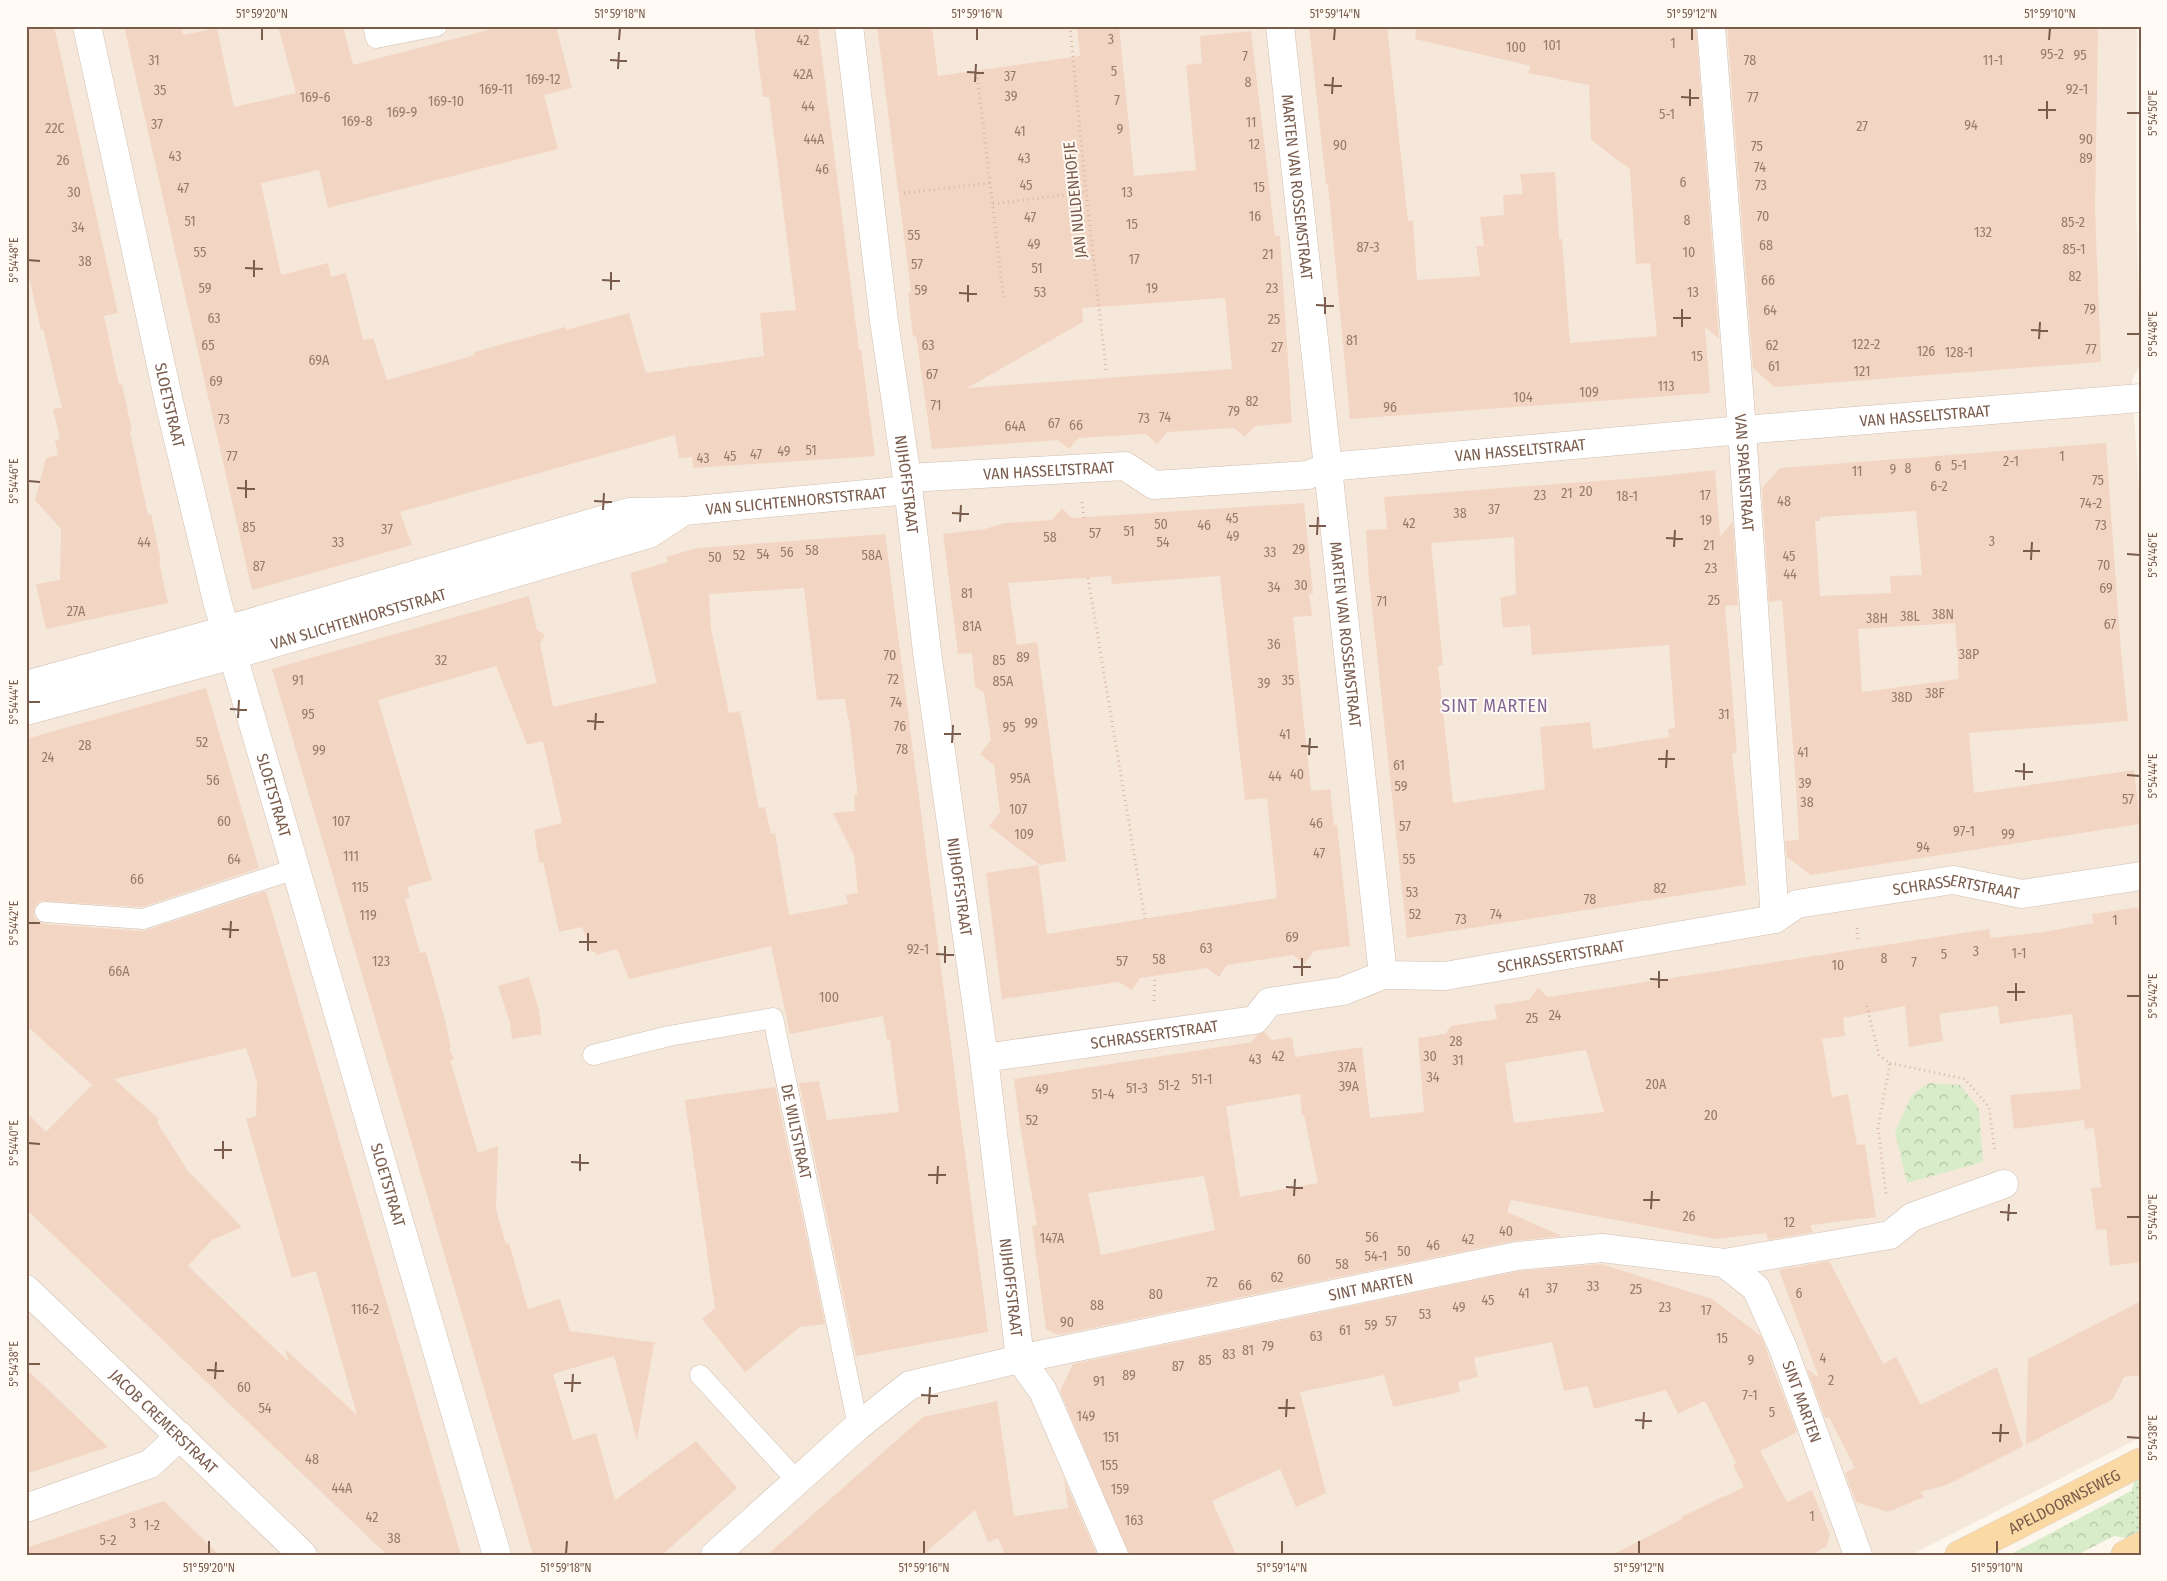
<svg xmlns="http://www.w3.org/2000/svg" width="2167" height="1581" viewBox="0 0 2167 1581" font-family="'Fira Sans Condensed',sans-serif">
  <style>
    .residential { fill: #f5e8da }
    .grass { fill: url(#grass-dots) }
    .forest { fill: url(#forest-crowns) }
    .building { fill: #f3d5c3; fill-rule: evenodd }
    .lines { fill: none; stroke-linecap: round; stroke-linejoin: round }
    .lane-casing { stroke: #d1beb0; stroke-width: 21 }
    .street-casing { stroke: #d1beb0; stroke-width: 29 }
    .primary-casing { stroke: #dad1cd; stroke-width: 29 }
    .path { stroke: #d9b8a5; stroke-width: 3; stroke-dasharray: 1 4; stroke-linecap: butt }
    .lane { stroke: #fff; stroke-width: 20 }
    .street { stroke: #fff; stroke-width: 28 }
    .primary { stroke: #fbd9a5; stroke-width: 28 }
    .ticks { fill: none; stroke: #7a5c4d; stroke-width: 2 }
    .labels { text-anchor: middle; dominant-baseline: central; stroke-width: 4; stroke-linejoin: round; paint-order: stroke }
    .number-label { font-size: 14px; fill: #987a6a }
    .street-label { font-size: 16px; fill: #7a5c4d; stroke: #fffaf3 }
    .neighbourhood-label { font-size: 18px; letter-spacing: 1px; fill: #846695; stroke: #fffaf3 }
    .neatline { fill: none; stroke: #7a5c4d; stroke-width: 2 }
    .ticks-label { font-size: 12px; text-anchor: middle; fill: #7a5c4d }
  </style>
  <defs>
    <pattern id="grass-dots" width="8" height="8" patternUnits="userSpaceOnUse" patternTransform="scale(1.25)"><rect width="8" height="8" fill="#d8ecc9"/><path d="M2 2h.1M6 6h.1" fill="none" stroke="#b4c2a5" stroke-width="1.8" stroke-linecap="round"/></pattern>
    <pattern id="forest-crowns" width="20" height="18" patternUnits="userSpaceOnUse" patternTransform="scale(1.25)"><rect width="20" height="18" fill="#d8ecc9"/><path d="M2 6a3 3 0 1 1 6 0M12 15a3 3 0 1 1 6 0" fill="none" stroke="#b4c2a5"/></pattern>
  </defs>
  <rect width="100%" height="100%" fill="#fdf6ec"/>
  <polygon class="residential" points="26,26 2137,26 2136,205 2141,355 2140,365 2132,380 2141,520 2141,1437 1911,1555 26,1555"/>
  <path class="grass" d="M2141,1473v63l-10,3c0,-20 -6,-52 10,-66z"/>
  <g class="forest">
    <polygon points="1929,1083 1960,1085 1979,1109 1983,1162 1907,1183 1895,1132 1911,1096"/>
    <polygon points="2131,1491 2131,1539 2114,1536 2077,1555 2009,1555"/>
  </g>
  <g class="building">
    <polygon points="26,26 54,26 118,313 104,316 119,385 122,384 132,431 130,432 148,515 151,514 161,561 159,562 168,603 46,629 36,584 60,580 61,529 35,500 46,458 58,455 55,440 60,439 53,409 62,408 43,329 41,330 26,264"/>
    <polygon points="124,26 181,26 183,35 217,28 234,107 296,93 278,26 343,26 353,65 503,26 556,26 572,88 544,95 558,149 328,208 319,170 261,183 281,275 328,263 331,277 346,273 363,340 373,338 387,380 475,355 474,352 565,327 566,330 629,313 646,373 764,356 760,313 796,310 769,97 763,97 754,26 818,26 859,350 861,349 875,456 693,468 692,457 679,458 675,435 400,512 412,545 252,590"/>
    <path d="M877,26h55l6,50 142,-20 -3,-30h42l15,150 62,-6 -10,-105 16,-2 -2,-27 51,-5 24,205h5l12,187 -37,3 -10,11 -11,-9 -67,4 -10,12 -11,-10 -68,4 -9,11 -11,-9 -126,9 -16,-113 -3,1 -5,-44 3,-1zM1225,298l7,71 -265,19 116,-66 -1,-14z"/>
    <polygon points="1309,26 1387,26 1408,221 1413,220 1417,280 1480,276 1476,246 1484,246 1480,217 1504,215 1503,195 1523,194 1520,174 1555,172 1559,239 1562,239 1570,343 1657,336 1650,263 1636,264 1630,169 1591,140 1589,85 1528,73 1531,66 1415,39 1417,26 1696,26 1719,339 1705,327 1710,393 1350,419 1328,184 1326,184"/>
    <polygon points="1727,26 2098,26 2095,210 2101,362 1774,387 1753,368"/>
    <path d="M2106,443l15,209 7,69 -159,12 5,60 160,-23 6,54 -329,51 -24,-18 -2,-16 14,-1 -3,-54 -14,-186 -13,2 -7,-114 18,-20zM1916,511l6,64 -32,1 1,17 -71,3 -5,-75h5v-4zM1955,623l4,56 -97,13 -4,-63z"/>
    <path d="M1715,470l5,66 13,-14 5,83 -13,1 12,147 -5,1 14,131 -339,53 -38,-359 -3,-49 21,-1 -3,-32 266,-20zM1514,537l2,58 -16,2 3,31 27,-3 2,30 137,-10 6,83 -7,1 1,8 -76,12 -3,-27 -50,5 5,62 -92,14 -15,-137 5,-1 -12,-122z"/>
    <polygon points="1304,503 1313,594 1309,594 1312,616 1293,617 1303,713 1311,791 1330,789 1334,825 1337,825 1350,946 1314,951 1305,964 1293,955 1227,965 1219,977 1207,968 1140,978 1132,990 1119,982 1002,999 986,873 1038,865 1047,934 1277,898 1267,798 1245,800 1220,576 1112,584 1111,576 1008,583 1017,645 1037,642 1066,861 1040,865 989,826 1000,812 994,765 980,754 991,740 984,692 975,687 972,653 958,654 943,534 985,529 1004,523 1052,520 1062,508 1072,518"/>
    <path d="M885,534l103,798 -132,24 -57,-273 20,-2 8,39 72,-8 -9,-72h-3l-4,-24 -93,18 -19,-88 -142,33 -12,-30 -21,6 -1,-4 -3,1 -10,-25 -23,5 -16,-70 -4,1 -5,-33 28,-7 -19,-82 -16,4 -31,-79 -118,34 54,180 -25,7 3,11 -5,1 15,54 6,-1 19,68 6,28 -2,1 5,10 -4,1 28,93 20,-7 -2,63 10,35 3,-1 19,66 32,-10 10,32 88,12 -4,1 -17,96 -23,-84 -61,18 20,66 23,-7 19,67 81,-59 41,47 -75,67h-129l-261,-886 257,-73 8,34 8,5 -5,9 13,63 104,-24 -27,-110 38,-11 -2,-5 31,-9zM804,588l13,112 28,-1 3,21h1l9,75h-4l1,16 -22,2 21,42 4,38 -12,2 2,9 -59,11 -14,-82 -4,1 -6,-27 -6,1 -19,-97 -11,2 -18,-85 -2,-34z"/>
    <path d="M206,688l53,180 -117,39 -102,-6 -5,5 -1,11 4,5 6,2 99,7 123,-40 195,664h-74l-361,-346v-97l20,20 47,-48h-2l-65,-59v-286zM246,1048l11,33 -1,35 -10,3 46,159 24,-7 41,144 -72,-66 4,13 -101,-96 24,-26 30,-13 -54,-56 -31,-49 2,-3 -45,-40z"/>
    <path d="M2141,907v355l-31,4 -4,-37 -10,1 -5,-42 10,-1 -7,-59 -9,1 -1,-9 -70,9 -4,-34 71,-6 -9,-75 -72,10 -2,-18 -59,8 4,27 -34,6 -4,-41 -62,12 2,18 -23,3 10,58 16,-3 9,51 8,-1 11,73 -66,8 3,7 -45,8 -2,-7 -50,6 -205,-39 -4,12 55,24 -48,5 -456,94 -12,-6 -14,-103 5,-1 -17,-99 -6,-47 238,-37 5,-7 7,-3 8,8 20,-3 3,20 67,-10 8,71 54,-6 -6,-74 27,-4 6,-8 46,-7 -3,-14 35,-5 9,-12 10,9 441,-68 2,9 53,-6 49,-9 -1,-9zM1586,1050l18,62 -90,11 -9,-60zM1300,1094l2,21h2l14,68 -78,14 -14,-91zM1204,1176l11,54 -114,25 -13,-62z"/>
    <polygon points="529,977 539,1010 542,1034 512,1039 510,1023 498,986"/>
    <polygon points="775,1087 825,1324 800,1327 745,1372 702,1319 715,1308 685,1100"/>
    <polygon points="1829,1261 1883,1364 1896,1357 1921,1405 1997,1367 2023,1446 1947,1485 1920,1492 1924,1497 1888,1512 1856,1502 1845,1473 1855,1468 1829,1417 1825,1418 1807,1369 1819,1378 1779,1270"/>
    <polygon points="1601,1264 1712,1299 1761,1336 1797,1432 1760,1451 1787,1502 1812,1490 1830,1535 1826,1547 1810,1555 1612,1555 1682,1519 1681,1517 1744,1487 1733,1465 1742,1460 1736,1463 1705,1401 1678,1414 1666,1390 1594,1409 1588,1386 1564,1391 1552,1342 1474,1358 1478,1377 1458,1382 1460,1392 1393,1407 1384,1375 1300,1392 1326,1493 1296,1507 1280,1469 1212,1501 1236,1555 1129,1555 1060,1391 1073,1364 1519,1271"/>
    <polygon points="2141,1301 2141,1375 2124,1377 2113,1399 2026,1445 2028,1359"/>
    <polygon points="26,1369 58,1399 108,1447 26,1474"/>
    <polygon points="997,1401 1014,1516 1068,1508 1064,1479 1097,1555 1005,1555 998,1538 988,1542 975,1510 923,1555 767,1555 923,1417"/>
    <polygon points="164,1501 219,1555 26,1555 26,1548"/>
  </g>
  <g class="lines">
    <g class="lane-casing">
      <g id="lane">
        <polyline points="373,26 376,38 437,26"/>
        <polyline points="45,912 143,919 295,869"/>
        <path id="s1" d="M593,1055l76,-19 104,-18 85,408"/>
        <polyline points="700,1375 797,1481"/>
      </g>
    </g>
    <g class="street-casing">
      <g id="street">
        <path id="s2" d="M87,26l82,376 48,199 280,954"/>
        <path id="s3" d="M849,26l35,295 23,157 20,174 57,406 36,301 23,32 71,164"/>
        <path id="s4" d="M1280,26l103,949"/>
        <path id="s5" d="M1711,26l31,404 33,489"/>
        <path id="s6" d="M907,478l218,-12 29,19 154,-10 20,-8 414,-37 399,-32"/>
        <path id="s7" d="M26,685l200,-55 403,-118 55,-1 225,-21"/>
        <path id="s8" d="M26,711l207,-56 416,-121 35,-23"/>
        <path id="s9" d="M984,1058l271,-38 14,-18 74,-11 40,-16 62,1 330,-57 22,-15 156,-24 69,14 119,-18"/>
        <polyline points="1724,1263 1890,1235 1912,1217 2004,1184"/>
        <path id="s10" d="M26,1289l277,266"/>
        <polyline points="26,1508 150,1464 180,1436"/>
        <path id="s11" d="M715,1555l143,-129 52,-41 110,-26 497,-103 85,-8 122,15 32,25 27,60 75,207"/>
      </g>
    </g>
    <g class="primary-casing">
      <g id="primary">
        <path id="s12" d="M1959,1555l182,-93"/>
        <polyline points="2125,1555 2141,1546"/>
      </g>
    </g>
    <g class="path">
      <polyline points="1070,26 1086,192 1106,370"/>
      <polyline points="977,73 1004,301"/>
      <polyline points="904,193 990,183"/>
      <polyline points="993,204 1086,192"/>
      <polyline points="1082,502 1084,518"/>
      <polyline points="1088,578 1145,919"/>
      <polyline points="1857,928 1858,942"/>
      <polyline points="1154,1001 1155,976"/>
      <polyline points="1867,1006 1879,1055 1890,1063 1878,1128 1886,1195"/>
      <polyline points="1890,1063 1965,1079 1989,1107 1995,1153"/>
    </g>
    <use href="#lane" class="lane"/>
    <use href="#street" class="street"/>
    <use href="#primary" class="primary"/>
  </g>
  <path class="ticks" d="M262,40v-12M619,40l1,-12M977,40v-12M1334,40l1,-12M1692,40v-12M2049,40l1,-12M610,60l17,1M618,69l1,-17M967,72l17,1M975,82l1,-18M1324,85l18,1M1332,94l1,-17M1681,97l18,1M1690,106v-17M2038,110h18M2127,113h13M2047,119v-18M28,260l12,1M245,268l18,1M254,277v-17M602,280l18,1M611,290v-18M959,293l18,1M968,302v-17M1316,305l18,1M1325,314v-17M1673,318h18M1682,327v-18M2031,330l17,1M2127,334h13M2039,339l1,-17M28,481l12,1M237,488l18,1M246,498v-18M594,501l18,1M603,510l1,-17M952,513l17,1M960,522l1,-17M1309,526h17M1317,535l1,-18M1666,538l17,1M1674,547l1,-17M2023,551h17M2127,554l13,1M2031,560l1,-18M28,702h12M230,709l17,1M238,718l1,-18M587,721l17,1M595,730l1,-17M944,734h17M952,743l1,-18M1301,746l17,1M1309,755l1,-17M1658,759h17M1666,768l1,-18M2015,771l18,1M2127,775l13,1M2024,780v-17M28,923h12M222,929l17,1M230,938l1,-17M579,942h18M588,951v-18M936,954l18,1M945,963v-17M1293,967h18M1302,976v-18M1650,979l18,1M1659,988v-17M2007,992h18M2127,996h13M2016,1001v-18M28,1143l12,1M214,1150h18M223,1159v-18M571,1162l18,1M580,1171v-17M928,1175h18M937,1184l1,-18M1286,1187l17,1M1294,1196l1,-17M1643,1200h17M1651,1209l1,-18M2000,1212l17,1M2127,1217h13M2008,1221l1,-17M28,1364h12M207,1370l17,1M215,1379l1,-17M564,1383h17M572,1392l1,-18M921,1395l17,1M929,1404l1,-17M1278,1408h17M1286,1417l1,-18M1635,1420l17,1M1643,1429l1,-17M1992,1433h17M2127,1437l13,1M2000,1442l1,-18M209,1554v-13M566,1554l1,-13M924,1554v-13M1282,1554v-13M1639,1554v-13M1997,1554v-13"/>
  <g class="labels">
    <g class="number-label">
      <text x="1111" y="39">3</text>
      <text x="803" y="40">42</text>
      <text x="1673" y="43">1</text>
      <text x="1552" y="45">101</text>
      <text x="1516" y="47">100</text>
      <text x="2052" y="54">95-2</text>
      <text x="2080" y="55">95</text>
      <text x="1245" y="56">7</text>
      <text x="154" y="60">31</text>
      <text x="1750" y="60">78</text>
      <text x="1993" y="60">11-1</text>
      <text x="1114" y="71">5</text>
      <text x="803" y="74">42A</text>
      <text x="1010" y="76">37</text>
      <text x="543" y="79">169-12</text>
      <text x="1248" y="82">8</text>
      <text x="496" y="89">169-11</text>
      <text x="2077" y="89">92-1</text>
      <text x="160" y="90">35</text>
      <text x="1011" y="96">39</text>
      <text x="315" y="97">169-6</text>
      <text x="1753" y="97">77</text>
      <text x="1117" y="100">7</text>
      <text x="446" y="101">169-10</text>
      <text x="808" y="106">44</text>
      <text x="402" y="112">169-9</text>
      <text x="1667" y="114">5-1</text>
      <text x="357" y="121">169-8</text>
      <text x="1251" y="122">11</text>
      <text x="157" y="124">37</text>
      <text x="1971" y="125">94</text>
      <text x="1862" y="126">27</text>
      <text x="55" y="128">22C</text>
      <text x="1120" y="129">9</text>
      <text x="1020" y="131">41</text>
      <text x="814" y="139">44A</text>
      <text x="2086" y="139">90</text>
      <text x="1254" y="144">12</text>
      <text x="1340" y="145">90</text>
      <text x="1757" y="146">75</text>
      <text x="175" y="156">43</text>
      <text x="1024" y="158">43</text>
      <text x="2086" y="158">89</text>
      <text x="63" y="160">26</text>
      <text x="1760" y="167">74</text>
      <text x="822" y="169">46</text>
      <text x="1683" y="182">6</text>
      <text x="1026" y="185">45</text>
      <text x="1761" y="185">73</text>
      <text x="1259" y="187">15</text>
      <text x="183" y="188">47</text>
      <text x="74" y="192">30</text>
      <text x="1127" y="192">13</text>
      <text x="1255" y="216">16</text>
      <text x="1763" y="216">70</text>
      <text x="1030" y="217">47</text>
      <text x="1687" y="220">8</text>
      <text x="190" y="221">51</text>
      <text x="2073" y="222">85-2</text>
      <text x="1132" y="224">15</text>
      <text x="78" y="227">34</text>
      <text x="1983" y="232">132</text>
      <text x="914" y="235">55</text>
      <text x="1034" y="244">49</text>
      <text x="1766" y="245">68</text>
      <text x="1368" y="247">87-3</text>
      <text x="2074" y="249">85-1</text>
      <text x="200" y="252">55</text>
      <text x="1689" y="252">10</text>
      <text x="1268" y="254">21</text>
      <text x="1134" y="259">17</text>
      <text x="85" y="261">38</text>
      <text x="917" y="264">57</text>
      <text x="1037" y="268">51</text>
      <text x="2075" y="276">82</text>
      <text x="1768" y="280">66</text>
      <text x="205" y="288">59</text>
      <text x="1152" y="288">19</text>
      <text x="1272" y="288">23</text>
      <text x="921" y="290">59</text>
      <text x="1040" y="292">53</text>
      <text x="1693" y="292">13</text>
      <text x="2090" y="309">79</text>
      <text x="1770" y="310">64</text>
      <text x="214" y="318">63</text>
      <text x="1274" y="319">25</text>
      <text x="1352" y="340">81</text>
      <text x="1866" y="344">122-2</text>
      <text x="208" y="345">65</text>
      <text x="928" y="345">63</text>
      <text x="1772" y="345">62</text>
      <text x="1277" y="347">27</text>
      <text x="2091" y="349">77</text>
      <text x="1926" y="351">126</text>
      <text x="1959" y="352">128-1</text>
      <text x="1697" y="356">15</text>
      <text x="319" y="360">69A</text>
      <text x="1774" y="366">61</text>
      <text x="1862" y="371">121</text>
      <text x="932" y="374">67</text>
      <text x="216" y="381">69</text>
      <text x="1666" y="386">113</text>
      <text x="1589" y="392">109</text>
      <text x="1523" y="397">104</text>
      <text x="1252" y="401">82</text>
      <text x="936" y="405">71</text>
      <text x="1390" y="407">96</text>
      <text x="1234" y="411">79</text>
      <text x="1165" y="417">74</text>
      <text x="1144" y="418">73</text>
      <text x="224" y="419">73</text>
      <text x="1054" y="423">67</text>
      <text x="1076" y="425">66</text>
      <text x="1015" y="426">64A</text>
      <text x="811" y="450">51</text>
      <text x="784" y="451">49</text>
      <text x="756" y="454">47</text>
      <text x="232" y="456">77</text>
      <text x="730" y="456">45</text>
      <text x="2062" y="456">1</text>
      <text x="703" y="458">43</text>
      <text x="2011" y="461">2-1</text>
      <text x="1959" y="465">5-1</text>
      <text x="1938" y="466">6</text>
      <text x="1908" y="468">8</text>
      <text x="1893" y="469">9</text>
      <text x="1857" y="471">11</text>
      <text x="2098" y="480">75</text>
      <text x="1939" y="486">6-2</text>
      <text x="1586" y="491">20</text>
      <text x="1567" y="493">21</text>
      <text x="1540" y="495">23</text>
      <text x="1705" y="495">17</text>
      <text x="1627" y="496">18-1</text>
      <text x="1784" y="501">48</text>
      <text x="2091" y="503">74-2</text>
      <text x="1494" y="509">37</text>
      <text x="1460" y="513">38</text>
      <text x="1232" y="518">45</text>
      <text x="1706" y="520">19</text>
      <text x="1409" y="523">42</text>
      <text x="1161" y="524">50</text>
      <text x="1204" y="525">46</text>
      <text x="2101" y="525">73</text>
      <text x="249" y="527">85</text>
      <text x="387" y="529">37</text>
      <text x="1129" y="531">51</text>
      <text x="1095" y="533">57</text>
      <text x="1233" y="536">49</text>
      <text x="1050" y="537">58</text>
      <text x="1992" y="541">3</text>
      <text x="144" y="542">44</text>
      <text x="338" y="542">33</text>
      <text x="1163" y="542">54</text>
      <text x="1709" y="545">21</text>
      <text x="1299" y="549">29</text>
      <text x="812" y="550">58</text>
      <text x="787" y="552">56</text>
      <text x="1270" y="552">33</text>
      <text x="763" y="554">54</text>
      <text x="739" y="555">52</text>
      <text x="872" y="555">58A</text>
      <text x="1789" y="556">45</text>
      <text x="715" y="557">50</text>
      <text x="2104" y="565">70</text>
      <text x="259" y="566">87</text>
      <text x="1711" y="568">23</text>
      <text x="1790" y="574">44</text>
      <text x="1301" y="585">30</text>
      <text x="1274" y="587">34</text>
      <text x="2106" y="588">69</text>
      <text x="967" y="593">81</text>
      <text x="1714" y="600">25</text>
      <text x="1382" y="601">71</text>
      <text x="76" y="611">27A</text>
      <text x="1943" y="614">38N</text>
      <text x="1910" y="616">38L</text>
      <text x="1877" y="618">38H</text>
      <text x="2110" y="624">67</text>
      <text x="972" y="626">81A</text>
      <text x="1274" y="644">36</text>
      <text x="1969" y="654">38P</text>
      <text x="890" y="655">70</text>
      <text x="1023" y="657">89</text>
      <text x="441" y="660">32</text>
      <text x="999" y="660">85</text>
      <text x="893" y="679">72</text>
      <text x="298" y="680">91</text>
      <text x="1288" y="680">35</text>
      <text x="1003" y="681">85A</text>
      <text x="1264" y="683">39</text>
      <text x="1935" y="693">38F</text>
      <text x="1902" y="697">38D</text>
      <text x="896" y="702">74</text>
      <text x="308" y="714">95</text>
      <text x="1724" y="714">31</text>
      <text x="1031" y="723">99</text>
      <text x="900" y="726">76</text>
      <text x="1009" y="727">95</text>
      <text x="1285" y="734">41</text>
      <text x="202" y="742">52</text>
      <text x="85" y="745">28</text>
      <text x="902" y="749">78</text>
      <text x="319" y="750">99</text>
      <text x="1803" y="752">41</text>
      <text x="48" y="757">24</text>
      <text x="1399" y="765">61</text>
      <text x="1297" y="774">40</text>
      <text x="1275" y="776">44</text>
      <text x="1020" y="778">95A</text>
      <text x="213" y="780">56</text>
      <text x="1805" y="783">39</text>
      <text x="1401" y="786">59</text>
      <text x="2128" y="799">57</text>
      <text x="1807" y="802">38</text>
      <text x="1018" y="809">107</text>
      <text x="224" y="821">60</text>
      <text x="341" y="821">107</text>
      <text x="1316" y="823">46</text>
      <text x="1405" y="826">57</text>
      <text x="1964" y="831">97-1</text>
      <text x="1024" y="834">109</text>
      <text x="2008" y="834">99</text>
      <text x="1923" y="847">94</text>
      <text x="1319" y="853">47</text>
      <text x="351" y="856">111</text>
      <text x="234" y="859">64</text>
      <text x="1409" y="859">55</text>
      <text x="137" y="879">66</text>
      <text x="360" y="887">115</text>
      <text x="1660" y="888">82</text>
      <text x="1412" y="892">53</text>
      <text x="1590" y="899">78</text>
      <text x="1415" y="914">52</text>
      <text x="1496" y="914">74</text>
      <text x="368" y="915">119</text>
      <text x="1461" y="919">73</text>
      <text x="2115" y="920">1</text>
      <text x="1292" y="937">69</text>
      <text x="1206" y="948">63</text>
      <text x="918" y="949">92-1</text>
      <text x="1976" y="951">3</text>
      <text x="2019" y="953">1-1</text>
      <text x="1944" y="954">5</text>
      <text x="1884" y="958">8</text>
      <text x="1159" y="959">58</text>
      <text x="381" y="961">123</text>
      <text x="1122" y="961">57</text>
      <text x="1914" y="962">7</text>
      <text x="1838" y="965">10</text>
      <text x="119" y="971">66A</text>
      <text x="829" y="997">100</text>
      <text x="1555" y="1015">24</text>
      <text x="1532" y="1018">25</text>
      <text x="1456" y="1041">28</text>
      <text x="1278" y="1056">42</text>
      <text x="1430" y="1056">30</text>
      <text x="1255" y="1059">43</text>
      <text x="1458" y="1060">31</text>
      <text x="1347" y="1067">37A</text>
      <text x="1433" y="1077">34</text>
      <text x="1202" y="1079">51-1</text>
      <text x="1656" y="1084">20A</text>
      <text x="1169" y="1085">51-2</text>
      <text x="1349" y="1086">39A</text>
      <text x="1137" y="1088">51-3</text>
      <text x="1042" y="1089">49</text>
      <text x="1103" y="1094">51-4</text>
      <text x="1711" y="1115">20</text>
      <text x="1032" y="1120">52</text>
      <text x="1689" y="1216">26</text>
      <text x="1789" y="1222">12</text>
      <text x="1506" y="1231">40</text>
      <text x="1372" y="1237">56</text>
      <text x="1052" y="1238">147A</text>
      <text x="1468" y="1239">42</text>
      <text x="1433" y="1245">46</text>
      <text x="1404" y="1251">50</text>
      <text x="1376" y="1256">54-1</text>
      <text x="1304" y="1259">60</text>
      <text x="1342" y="1264">58</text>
      <text x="1277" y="1277">62</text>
      <text x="1212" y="1282">72</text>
      <text x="1245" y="1285">66</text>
      <text x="1593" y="1286">33</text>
      <text x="1552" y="1288">37</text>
      <text x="1636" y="1289">25</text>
      <text x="1524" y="1293">41</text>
      <text x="1799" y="1293">6</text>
      <text x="1156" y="1294">80</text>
      <text x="1488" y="1300">45</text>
      <text x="1097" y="1305">88</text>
      <text x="1459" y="1307">49</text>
      <text x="1665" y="1307">23</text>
      <text x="365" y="1309">116-2</text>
      <text x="1706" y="1310">17</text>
      <text x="1425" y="1314">53</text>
      <text x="1391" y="1321">57</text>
      <text x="1067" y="1322">90</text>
      <text x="1371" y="1325">59</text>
      <text x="1345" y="1330">61</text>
      <text x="1316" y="1336">63</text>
      <text x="1722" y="1338">15</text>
      <text x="1268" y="1346">79</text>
      <text x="1248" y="1350">81</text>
      <text x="1229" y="1354">83</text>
      <text x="1823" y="1358">4</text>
      <text x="1205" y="1360">85</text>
      <text x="1751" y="1360">9</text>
      <text x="1178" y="1366">87</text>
      <text x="1129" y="1375">89</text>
      <text x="1831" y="1380">2</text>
      <text x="1099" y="1381">91</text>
      <text x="244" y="1387">60</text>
      <text x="1750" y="1395">7-1</text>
      <text x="265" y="1408">54</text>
      <text x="1772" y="1412">5</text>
      <text x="1086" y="1416">149</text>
      <text x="1111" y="1437">151</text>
      <text x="312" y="1459">48</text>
      <text x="1109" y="1465">155</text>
      <text x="342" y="1488">44A</text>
      <text x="1120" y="1489">159</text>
      <text x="1812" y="1516">1</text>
      <text x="372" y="1517">42</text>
      <text x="1134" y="1520">163</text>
      <text x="133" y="1523">3</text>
      <text x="152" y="1525">1-2</text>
      <text x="394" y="1538">38</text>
      <text x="108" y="1540">5-2</text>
    </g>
    <g class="street-label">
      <text stroke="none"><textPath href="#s4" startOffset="162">MARTEN VAN ROSSEMSTRAAT</textPath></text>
      <text transform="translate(1075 200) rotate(-96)">JAN NULDENHOFJE</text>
      <text stroke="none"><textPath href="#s2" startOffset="388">SLOETSTRAAT</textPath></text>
      <text stroke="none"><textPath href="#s6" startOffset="1028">VAN HASSELTSTRAAT</textPath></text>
      <text stroke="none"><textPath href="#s6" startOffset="622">VAN HASSELTSTRAAT</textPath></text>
      <text stroke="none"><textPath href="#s6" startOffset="142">VAN HASSELTSTRAAT</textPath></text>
      <text stroke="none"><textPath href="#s5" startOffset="448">VAN SPAENSTRAAT</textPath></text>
      <text stroke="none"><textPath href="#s3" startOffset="462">NIJHOFFSTRAAT</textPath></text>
      <text stroke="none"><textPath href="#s7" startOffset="795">VAN SLICHTENHORSTSTRAAT</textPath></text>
      <text stroke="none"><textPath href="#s8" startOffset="345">VAN SLICHTENHORSTSTRAAT</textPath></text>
      <text stroke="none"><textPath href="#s4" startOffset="612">MARTEN VAN ROSSEMSTRAAT</textPath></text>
      <text stroke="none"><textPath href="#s2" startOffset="792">SLOETSTRAAT</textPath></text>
      <text stroke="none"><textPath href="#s3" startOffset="868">NIJHOFFSTRAAT</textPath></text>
      <text stroke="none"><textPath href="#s9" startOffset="999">SCHRASSERTSTRAAT</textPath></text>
      <text stroke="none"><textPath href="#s9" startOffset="594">SCHRASSERTSTRAAT</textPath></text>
      <text stroke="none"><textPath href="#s9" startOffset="172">SCHRASSERTSTRAAT</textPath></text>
      <text stroke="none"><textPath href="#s1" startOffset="300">DE WILTSTRAAT</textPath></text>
      <text stroke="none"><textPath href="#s2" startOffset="1198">SLOETSTRAAT</textPath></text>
      <text stroke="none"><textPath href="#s11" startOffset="730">SINT MARTEN</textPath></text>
      <text stroke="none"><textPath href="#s3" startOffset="1272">NIJHOFFSTRAAT</textPath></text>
      <text stroke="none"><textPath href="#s11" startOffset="1251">SINT MARTEN</textPath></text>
      <text stroke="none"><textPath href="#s10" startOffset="191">JACOB CREMERSTRAAT</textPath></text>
      <text stroke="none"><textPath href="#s12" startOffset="118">APELDOORNSEWEG</textPath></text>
    </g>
    <g class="neighbourhood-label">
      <text x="1495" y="706">SINT MARTEN</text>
    </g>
  </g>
  <rect width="2167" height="1581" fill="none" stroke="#fffaf3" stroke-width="55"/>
  <rect x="28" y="28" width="2112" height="1526" class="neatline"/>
  <g class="ticks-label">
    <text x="262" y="18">51°59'20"N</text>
    <text x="620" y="18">51°59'18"N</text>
    <text x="977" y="18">51°59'16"N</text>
    <text x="1335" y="18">51°59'14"N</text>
    <text x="1692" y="18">51°59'12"N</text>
    <text x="2050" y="18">51°59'10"N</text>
    <text transform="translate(2153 113) rotate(-90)" y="4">5°54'50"E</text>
    <text transform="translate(14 260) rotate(-90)" y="4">5°54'48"E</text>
    <text transform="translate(2153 334) rotate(-90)" y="4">5°54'48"E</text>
    <text transform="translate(14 481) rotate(-90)" y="4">5°54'46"E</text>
    <text transform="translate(2153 555) rotate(-90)" y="4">5°54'46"E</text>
    <text transform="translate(14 702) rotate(-90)" y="4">5°54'44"E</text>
    <text transform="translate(2153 776) rotate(-90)" y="4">5°54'44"E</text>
    <text transform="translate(14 923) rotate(-90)" y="4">5°54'42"E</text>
    <text transform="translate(2153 996) rotate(-90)" y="4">5°54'42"E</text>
    <text transform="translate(14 1143) rotate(-90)" y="4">5°54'40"E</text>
    <text transform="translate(2153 1217) rotate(-90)" y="4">5°54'40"E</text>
    <text transform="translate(14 1364) rotate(-90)" y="4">5°54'38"E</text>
    <text transform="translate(2153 1438) rotate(-90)" y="4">5°54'38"E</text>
    <text x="209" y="1572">51°59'20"N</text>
    <text x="566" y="1572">51°59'18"N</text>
    <text x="924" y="1572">51°59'16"N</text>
    <text x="1282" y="1572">51°59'14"N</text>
    <text x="1639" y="1572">51°59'12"N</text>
    <text x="1997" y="1572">51°59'10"N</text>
  </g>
</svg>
